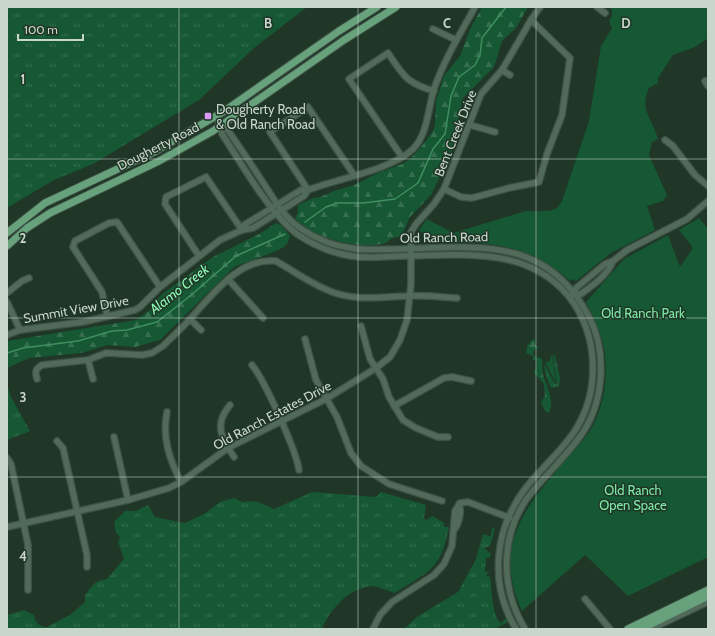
<svg xmlns="http://www.w3.org/2000/svg" width="715" height="636" viewBox="0 0 715 636" font-family="Cabin,sans-serif">
  <style>
    .grass { fill: url(#grass-tufts) }
    .forest { fill: url(#forest-firs) }
    .green { fill: #155833 }
    .lines { fill: none; stroke-linecap: round; stroke-linejoin: round }
    .stream { stroke: #408f60; stroke-width: 1.5 }
    .minor-casing { stroke: #3d5145; stroke-width: 8 }
    .major-casing { stroke: #3d5145; stroke-width: 9 }
    .minor { stroke: #526a5a; stroke-width: 5.5 }
    .major { stroke: #67a27c; stroke-width: 7 }
    .grid { fill: none; stroke: #c9d6cc; stroke-width: 1; stroke-opacity: 0.55 }
    .poi-dot { fill: #d99af7; stroke: #203627; stroke-width: 1.5 }
    .labels { text-anchor: middle; dominant-baseline: central; stroke-width: 3; stroke-linejoin: round; paint-order: stroke }
    .poi-label { font-size: 13px; fill: #c9d6cc; stroke: #203627; text-anchor: start }
    .street-label { font-size: 13px; fill: #c9d6cc; stroke: #203627 }
    .park-label { font-size: 13px; fill: #7ee9a6; stroke: #203627 }
    .water-label { font-size: 14px; font-style: italic; fill: #8df8b4; stroke: #203627 }
    .grid-label { font-size: 13px; text-anchor: middle; font-weight: bold; fill: #c9d6cc; stroke: #203627; stroke-width: 3; stroke-linejoin: round; paint-order: stroke }
  </style>
  <defs>
    <pattern id="grass-tufts" width="24" height="20" patternUnits="userSpaceOnUse"><rect width="24" height="20" fill="#155833"/><path d="M3 7l-1-3M5 7V3M7 7l1-3M15 17l-1-3M17 17v-4M19 17l1-3" fill="none" stroke="#366f4f"/></pattern>
    <pattern id="forest-firs" width="22" height="20" patternUnits="userSpaceOnUse"><rect width="22" height="20" fill="#155833"/><path d="M5 1l3.5 6h-7zM16 11l3.5 6h-7z" fill="#366f4f"/></pattern>
  </defs>
  <rect width="100%" height="100%" fill="#203627"/>
  <g class="grass">
    <polygon points="7,7 307,7 254,48 199,100 93,164 54,180 7,208"/>
    <polygon points="552,354 556,384 545,361 549,362"/>
    <path d="M553,355h2l5,23 -1,8 -8,2c-3,-8 -8,-16 -6,-24l9,19 3,2z"/>
    <polygon points="7,385 11,397 30,431 7,440"/>
    <path d="M312,492l64,5 5,-5 45,13 -2,13 2,2 7,-4 11,7v4h5c-8,43 -20,44 -54,66 -7,-2 -17,-7 -24,-7 -23,3 -41,23 -49,43h-315v-14l17,-5 10,5c0,7 6,12 13,12l23,-12 15,-13v-7c8,-10 9,-14 22,-16l17,-20 -6,-17 2,-5 -4,-4 -2,-11 11,-11h11l12,-6 7,12 30,6 19,-9 16,-12 14,-4 8,4 13,-1 19,8z"/>
    <path d="M492,527l3,2 -5,17 -5,2v1l6,5 -1,3 -4,1 -1,14 5,-1 -4,4 4,2c2,12 2,40 11,46l5,-5 2,4 -13,7h-91l13,-12 41,-25 18,-33 7,-25 6,2 2,-1z"/>
  </g>
  <g class="forest">
    <path d="M482,7h46l-12,21 -14,13 -8,26 -31,31 -11,51 -3,9 -18,37 -21,22 -9,20c-12,-1 -10,5 -19,7 -25,5 -70,-6 -87,-26l3,-6v-7l15,-7 7,-1 14,-6 20,-6 26,-13 22,-8 8,-5 10,-11 12,-15 3,-8 1,-24 8,-25 16,-20 10,-27z"/>
    <path d="M276,223l5,2 9,11c-1,3 -2,6 -4,9 -8,8 -40,16 -52,22l-74,73 -25,7 -27,-2 -27,8 -52,5 -22,10v-27l129,-21 14,-10 11,-15 52,-38 48,-24z"/>
    <path d="M533,339l2,1 1,6 3,1 -5,3c-3,8 4,6 8,9 1,5 0,12 1,16 4,12 12,26 6,38l-4,-2 -4,-9 4,-6 -1,-12 -10,-11 3,-11 -2,-2h-2v-4l-7,-3 1,-7z"/>
  </g>
  <g class="green">
    <path d="M608,7h98l2,4v27l-13,9 -22,8 -15,23v5l-9,5c-10,23 3,29 9,51l-6,3 -3,13 18,40 -4,6 -16,5 8,24 -44,23 -35,28 -4,-2 -2,2c-43,-39 -83,-39 -138,-39l-13,-12 8,-11 26,14 73,-22h23l8,-3 5,-7 27,-80 12,-75 11,-18 -3,-7 3,-5v-6z"/>
    <path d="M699,218l9,11v328l-80,39 -43,-41 -63,56c-29,-64 1,-102 42,-149 9,-11 19,-20 27,-33 12,-20 17,-49 14,-73 -1,-19 -11,-37 -19,-54l38,-43 44,-24 12,32 13,-19 -14,-18z"/>
  </g>
  <g class="lines">
    <g class="stream">
      <polyline points="305,222 326,207 337,203 363,203 395,199 418,183 433,149 445,134 451,96 459,77 475,65 480,55 482,38 506,7"/>
      <polyline points="7,353 23,348 78,341 112,331 127,330 157,322 190,296 236,256 285,234"/>
    </g>
    <g class="minor-casing">
      <g id="minor">
        <polyline points="597,7 605,13"/>
        <polyline points="433,29 456,40"/>
        <polyline points="502,70 510,75"/>
        <polyline points="705,81 708,86"/>
        <path d="M215,117l6,8 6,4c11,16 23,33 33,49 13,19 23,40 43,52 14,9 31,16 48,18 15,3 32,1 47,1 78,-2 149,-14 191,68 19,36 15,88 -10,121 -14,19 -32,36 -47,54 -32,39 -33,94 -7,137"/>
        <path d="M221,125l1,9c19,29 48,80 75,100 16,11 35,19 54,22 17,3 35,0 51,0 63,-1 133,-11 173,49 24,38 24,90 -1,127 -14,21 -34,37 -49,57 -31,41 -36,95 -9,140"/>
        <polyline points="470,125 495,132"/>
        <polyline points="665,140 673,146 695,175 708,186"/>
        <path d="M402,157l-53,-78 39,-26c15,22 18,30 46,38"/>
        <polyline points="444,189 461,197 472,198 509,188 539,182 547,154 562,115 570,58 531,20"/>
        <polyline points="308,190 270,132 308,107 354,175"/>
        <path d="M242,230l2,-5 57,-35h7c28,-11 84,-20 105,-41 15,-15 15,-41 21,-60 10,-29 26,-55 41,-82"/>
        <polyline points="199,256 165,204 166,197 206,177 242,230"/>
        <polyline points="228,279 263,318"/>
        <polyline points="7,293 22,281 29,278"/>
        <path d="M575,294h6c12,-9 26,-18 32,-33"/>
        <polyline points="573,295 576,288 605,264 613,261 627,250 687,219 708,201"/>
        <polyline points="7,302 20,330"/>
        <polyline points="107,315 102,292 73,247 75,241 109,223 117,222 160,287"/>
        <polyline points="190,319 201,330"/>
        <polyline points="361,326 370,359 383,379 389,397 403,420 416,428 438,437 448,437"/>
        <polyline points="7,335 20,330 83,322 135,310 140,307 160,287 220,240 242,230 253,228 304,196 308,190"/>
        <polyline points="305,339 316,380 337,417 351,453 361,466 389,484 442,501"/>
        <polyline points="88,360 93,379"/>
        <path d="M252,365c13,16 44,85 47,105"/>
        <path d="M37,379c-2,-7 -2,-10 5,-14l46,-5 18,-7 36,2 10,-2 11,-7c9,-9 19,-18 28,-28 22,-24 49,-61 85,-57 19,11 38,25 59,32 25,8 48,4 73,3 16,-1 33,1 49,2"/>
        <path d="M230,405c-17,20 -8,34 4,52"/>
        <polyline points="394,406 444,378 452,377 471,381"/>
        <path d="M167,412c-5,25 2,47 14,70"/>
        <polyline points="114,437 128,500"/>
        <polyline points="57,441 63,448 87,555 87,567"/>
        <polyline points="7,458 11,464 28,545 28,590"/>
        <polyline points="7,527 128,500 169,488 181,482 228,448 326,399 376,368 390,357 400,340 407,320 411,284 411,232 416,224 434,204 444,189 481,94 502,70 531,20 540,7"/>
        <path d="M454,530c5,-6 8,-19 5,-26"/>
        <polyline points="585,599 610,629"/>
        <polyline points="373,629 380,615 392,602 434,575 444,564 452,546 455,511 460,503 468,502 510,518"/>
        <polyline points="651,629 708,602"/>
      </g>
    </g>
    <g class="major-casing">
      <g id="major">
        <polyline points="7,233 45,203 154,152 223,112 339,31 377,7"/>
        <polyline points="7,246 27,228 50,213 159,161 213,131 344,40 396,7"/>
        <polyline points="628,629 708,590"/>
        <polyline points="641,629 708,596"/>
      </g>
    </g>
    <use href="#minor" class="minor"/>
    <use href="#major" class="major"/>
  </g>
  <path class="grid" d="M179,7v622M358,7v622M536,7v622M7,159h701M7,318h701M7,477h701"/>
  <rect class="poi-dot" x="204" y="112" width="8" height="8" rx="2"/>
  <g class="labels">
    <g class="poi-label">
      <text x="216" y="109">Dougherty Road<tspan x="216" dy="15">&amp; Old Ranch Road</tspan></text>
    </g>
    <g class="street-label">
      <text transform="translate(455 133) rotate(-68)">Bent Creek Drive</text>
      <text transform="translate(158 146) rotate(-27)">Dougherty Road</text>
      <text transform="translate(444 237) rotate(-1)">Old Ranch Road</text>
      <text transform="translate(76 309) rotate(-10)">Summit View Drive</text>
      <text transform="translate(272 415) rotate(-28)">Old Ranch Estates Drive</text>
    </g>
    <g class="park-label">
      <text x="643" y="313">Old Ranch Park</text>
      <text x="633" y="490">Old Ranch<tspan x="633" dy="15">Open Space</tspan></text>
    </g>
    <g class="water-label">
      <text transform="translate(179 289) rotate(-38)">Alamo Creek</text>
    </g>
  </g>
  <g class="grid-label">
    <text x="268" y="28">B</text>
    <text x="447" y="28">C</text>
    <text x="626" y="28">D</text>
    <text x="23" y="84">1</text>
    <text x="23" y="243">2</text>
    <text x="23" y="402">3</text>
    <text x="23" y="561">4</text>
  </g>
  <rect width="715" height="636" fill="none" stroke="#c9d6cc" stroke-width="16"/>
  <path d="M18 34v6h65v-6" fill="none" stroke="#c9d6cc" stroke-width="2"/>
  <text x="24" y="34" font-size="12" fill="#c9d6cc" stroke="#203627" stroke-width="3" paint-order="stroke">100 m</text>
</svg>
